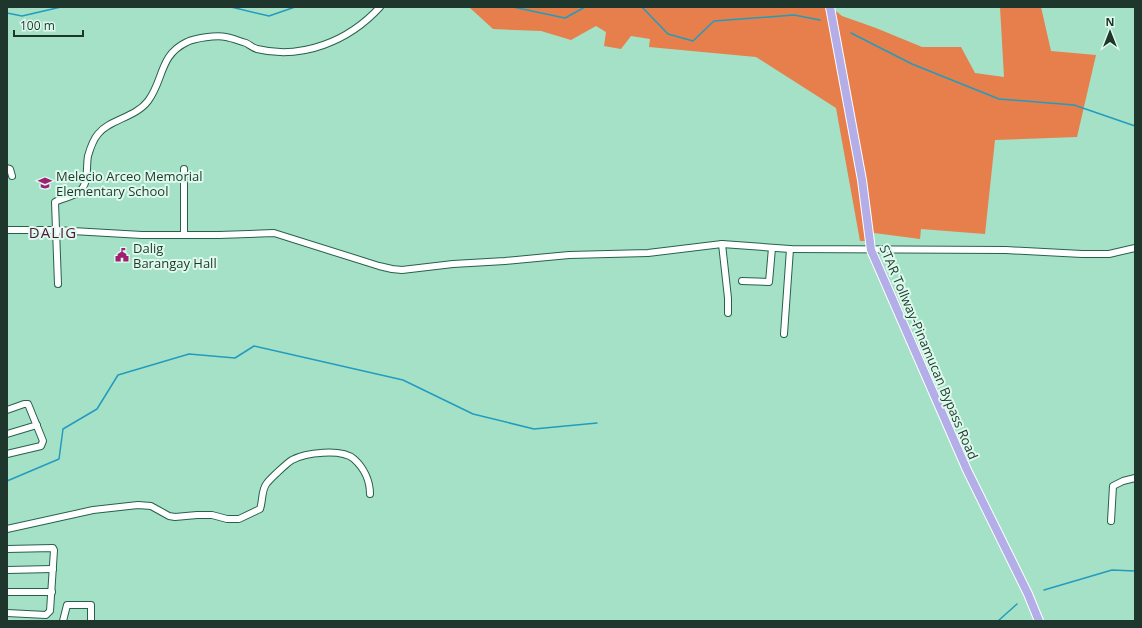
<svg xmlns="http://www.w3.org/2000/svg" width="1142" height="628" viewBox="0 0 1142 628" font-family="'Open Sans',sans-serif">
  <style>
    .forest { fill: #e67f4b }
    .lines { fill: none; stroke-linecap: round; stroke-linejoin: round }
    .stream { stroke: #229cbe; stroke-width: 1.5 }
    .minor-casing { stroke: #27614c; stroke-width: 8 }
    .major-casing { stroke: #fff; stroke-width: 10 }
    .minor { stroke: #fff; stroke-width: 6 }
    .major { stroke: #b3ade8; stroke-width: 8 }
    .labels { text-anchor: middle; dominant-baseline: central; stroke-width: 4; stroke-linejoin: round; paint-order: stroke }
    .poi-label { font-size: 13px; fill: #1e362c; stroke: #ddfaed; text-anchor: start }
    .street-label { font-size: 13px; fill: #1e362c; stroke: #ddfaed }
    .quarter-label { font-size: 15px; letter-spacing: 1px; fill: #52163b; stroke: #ddfaed }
  </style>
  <rect width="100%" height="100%" fill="#a5e1c7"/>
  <polygon class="forest" points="469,7 831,7 842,16 876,28 922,47 961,47 975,73 1004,77 1000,7 1041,7 1051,51 1096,55 1077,137 995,140 985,234 921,229 920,239 874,233 873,241 860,241 836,108 756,57 649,47 650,39 631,36 621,49 604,46 606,32 596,26 571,40 541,31 493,29"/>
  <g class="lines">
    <g class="stream">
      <polyline points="231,7 269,16 295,7"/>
      <polyline points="513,7 565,18 585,7"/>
      <polyline points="642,7 668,34 693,41 714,21 794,15 820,20"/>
      <polyline points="7,13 22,16 61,7"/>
      <polyline points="851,33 912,64 999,99 1074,105 1135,126"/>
      <polyline points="7,481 59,459 63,429 97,409 118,375 189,354 235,358 254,346 403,380 473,414 534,429 597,423"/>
      <polyline points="1044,590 1112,570 1135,571"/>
      <polyline points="998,621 1017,604"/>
    </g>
    <g class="minor-casing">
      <g id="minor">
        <polyline points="7,168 10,169 12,176"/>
        <polyline points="7,230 55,230 142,235 219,235 274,233 379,266 392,269 402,270 453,264 505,261 569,255 648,253 722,244 790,249 1006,250 1082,254 1109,254 1135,248"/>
        <polyline points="184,234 184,169"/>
        <polyline points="722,244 728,298 728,313"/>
        <polyline points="742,281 769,282 772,248"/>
        <path d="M58,284l-3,-82c7,-4 19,-5 25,-11 9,-8 6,-24 8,-35 2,-7 5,-16 10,-22 12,-15 37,-16 50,-33 16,-21 11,-46 39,-59 8,-4 29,-7 39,-5 6,1 13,4 20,6 4,2 7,5 11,6 45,11 92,-8 123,-42"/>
        <polyline points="784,334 790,249"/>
        <polyline points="7,410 24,404 28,404 43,441 41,446 7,454"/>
        <polyline points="7,434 37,425"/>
        <polyline points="1111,521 1113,486 1123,481 1135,478"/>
        <path d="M7,529l86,-19 45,-5 13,1 18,10 6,1 22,-2h15l15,4h12l21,-10c3,-8 1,-19 7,-26 4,-5 20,-20 25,-23 13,-7 49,-12 62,-1 10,9 16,22 16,35"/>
        <polyline points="7,549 53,548 54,550 50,611 46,615 7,613"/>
        <polyline points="7,570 53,569"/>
        <polyline points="7,592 52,592"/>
        <polyline points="63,621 67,605 91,605 91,621"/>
      </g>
    </g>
    <g class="major-casing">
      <polyline id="major" points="830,7 862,180 871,250 967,470 1028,594 1039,621"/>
    </g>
    <use href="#minor" class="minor"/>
    <use href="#major" class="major"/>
  </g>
  <defs>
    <g id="school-bare" transform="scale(1.08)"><path d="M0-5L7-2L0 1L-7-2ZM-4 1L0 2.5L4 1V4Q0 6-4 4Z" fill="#9f1f72" stroke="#ddfaed" stroke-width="2.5" paint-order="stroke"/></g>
    <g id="civic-bare" transform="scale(1.08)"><path d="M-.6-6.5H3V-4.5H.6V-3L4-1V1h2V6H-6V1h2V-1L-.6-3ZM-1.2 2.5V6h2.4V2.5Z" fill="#9f1f72" stroke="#ddfaed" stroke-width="2.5" paint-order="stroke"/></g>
  </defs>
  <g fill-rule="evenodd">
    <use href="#school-bare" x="45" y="183"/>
    <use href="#civic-bare" x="122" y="255"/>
  </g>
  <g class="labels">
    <g class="poi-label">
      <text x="56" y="176">Melecio Arceo Memorial<tspan x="56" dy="15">Elementary School</tspan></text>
      <text x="133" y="248">Dalig<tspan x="133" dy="15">Barangay Hall</tspan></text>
    </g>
    <g class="street-label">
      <text transform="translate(929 352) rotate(67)">STAR Tollway-Pinamucan Bypass Road</text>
    </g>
    <g class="quarter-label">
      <text x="53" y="232">DALIG</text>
    </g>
  </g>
  <rect width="1142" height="628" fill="none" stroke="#1e362c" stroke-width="16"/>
  <g transform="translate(1110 32)" stroke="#ddfaed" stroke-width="3" paint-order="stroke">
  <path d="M0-3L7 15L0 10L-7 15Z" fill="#1e362c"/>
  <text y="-6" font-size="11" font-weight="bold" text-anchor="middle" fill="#1e362c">N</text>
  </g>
  <path d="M14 30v6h69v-6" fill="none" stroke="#1e362c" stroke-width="2"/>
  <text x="20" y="30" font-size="12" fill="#1e362c" stroke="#ddfaed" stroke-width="3" paint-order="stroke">100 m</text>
</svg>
